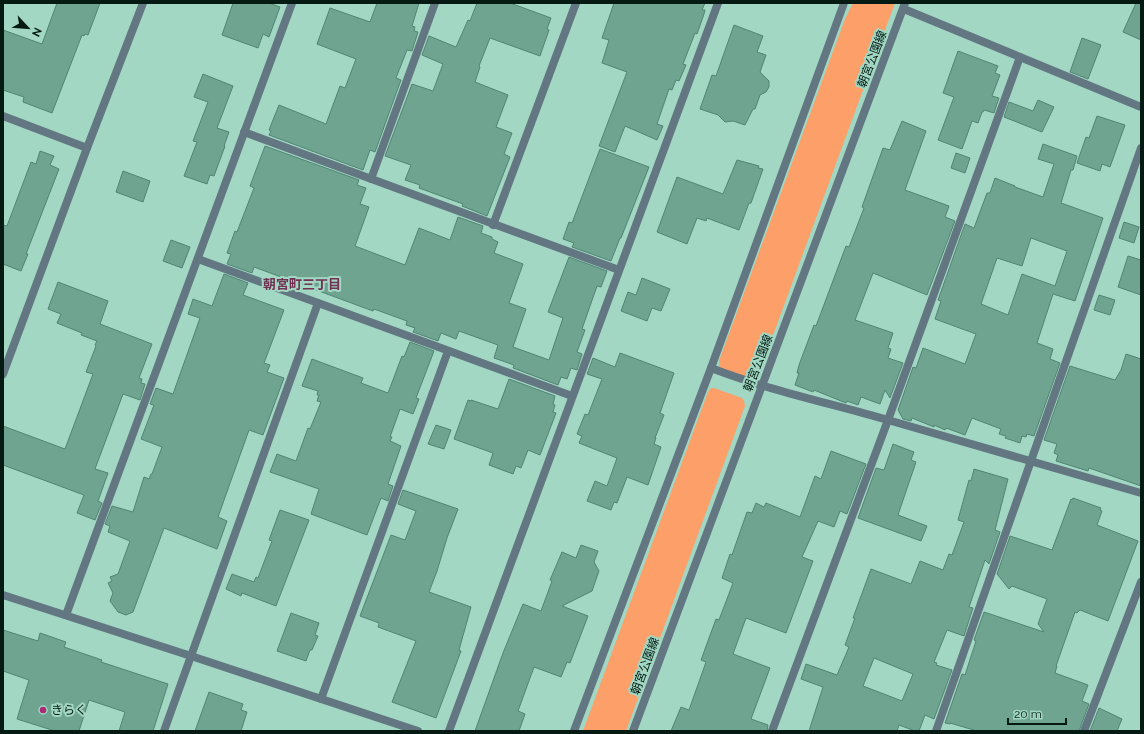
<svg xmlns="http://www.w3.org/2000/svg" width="1144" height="734" viewBox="0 0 1144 734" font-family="Raleway,'Noto Sans JP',sans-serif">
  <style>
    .green { fill: #fd9f69 }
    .building { fill: #6fa491; stroke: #518573; fill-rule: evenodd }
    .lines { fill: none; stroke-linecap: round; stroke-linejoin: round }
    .minor { stroke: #637782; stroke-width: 8 }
    .tertiary { stroke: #637782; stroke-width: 8 }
    .poi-dot { fill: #ab2975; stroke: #a1d7c3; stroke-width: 1.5 }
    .labels { text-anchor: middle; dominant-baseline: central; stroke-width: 4; stroke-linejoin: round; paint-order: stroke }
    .street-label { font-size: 12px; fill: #041a13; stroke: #a1d7c3 }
    .poi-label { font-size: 12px; fill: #041a13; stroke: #a1d7c3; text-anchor: start }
    .neighbourhood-label { font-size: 13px; font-weight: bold; fill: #713152; stroke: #a1d7c3 }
  </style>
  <rect width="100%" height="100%" fill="#a1d7c3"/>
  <g class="green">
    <polygon points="853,3 895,3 761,368 755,377 749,380 722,370 719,366 719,361 845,19"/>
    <polygon points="711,388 714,388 742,398 744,401 745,406 626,731 583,731 708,392"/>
  </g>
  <g class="building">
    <polygon points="57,3 100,3 88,35 85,34 84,36 82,35 52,113 23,102 24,97 3,90 3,30 42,44"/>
    <polygon points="233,3 269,3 280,7 269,37 263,34 258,48 222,35"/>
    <polygon points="377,3 419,3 412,26 415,27 414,31 418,32 412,51 407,50 396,78 401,80 375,152 370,150 363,170 269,135 271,131 269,130 279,105 326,124 340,86 345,88 356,59 317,44 330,8 370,22"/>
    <polygon points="477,3 510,3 551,18 547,29 549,30 540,56 490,38 479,66 480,67 475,82 508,95 496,127 512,133 504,154 510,157 487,216 462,206 463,204 419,188 420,185 405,180 411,165 385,156 412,84 433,91 443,64 422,55 429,36 456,47 468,20 470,21"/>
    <polygon points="614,3 705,3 702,10 705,10 704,14 697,34 695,33 683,64 686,65 679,81 676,80 672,90 669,89 657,124 663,126 657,140 625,126 615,152 599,146 627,72 602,63 609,40 602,38"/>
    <polygon points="1136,3 1141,3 1141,40 1123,32"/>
    <polygon points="734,25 763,36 757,52 766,55 760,72 769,81 769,87 766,92 760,95 755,109 753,109 745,125 733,121 725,122 718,115 700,109 712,75 716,76"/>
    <polygon points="1082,38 1101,45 1088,79 1070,72"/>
    <polygon points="958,51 998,66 995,73 1000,75 992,96 999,98 994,113 984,110 983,112 982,112 978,123 972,121 962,149 938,140 954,97 943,93"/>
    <polygon points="203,74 233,86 217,128 229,132 224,146 225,146 214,176 210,175 207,184 184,176 197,142 193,141 208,102 194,97"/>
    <polygon points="1038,100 1054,107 1042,132 1004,117 1009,102 1033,111"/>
    <polygon points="1097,116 1125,125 1110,167 1102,164 1100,171 1077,163 1086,137 1089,138"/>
    <polygon points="902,121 926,131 905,190 949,206 945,217 955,221 927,295 873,273 855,320 893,333 888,348 891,349 888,358 903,363 890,398 885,390 880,404 861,397 858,405 847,401 846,403 814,390 813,392 795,385 799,373 797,373 799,365 814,325 816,326 846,246 849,247 864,208 862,207 883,148 890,150"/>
    <path d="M1043,144l34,12 -4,14h-2l-10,33 42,15 -28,83 -22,-7 -16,49 16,6 -3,10 10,4 -26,73 -7,-2 -1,3 -4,-1 -2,7 -15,-5 1,-2 -7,-2 2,-5 -29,-11 -7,17 -19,-7 -1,2 -11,-5v2l-22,-9 -1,3 -8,-2 -5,-9 15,-43 3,1 7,-20 42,16 11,-30 -41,-15 6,-18 -3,-1 27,-76 9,4 13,-35h3l5,-15 20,8v1l28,10 11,-33 -16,-5zM1031,238l36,13 -12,35 -33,-12 -14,41 -27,-11 16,-46 25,8z"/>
    <polygon points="265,146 359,180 357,185 366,188 360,204 369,207 355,246 405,265 419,228 450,240 458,217 483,226 481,233 492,237 492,239 498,242 494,253 523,264 509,303 526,309 513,347 549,360 563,318 548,312 569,257 607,271 601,287 597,286 582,329 585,330 577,352 582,354 577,370 571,368 567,379 561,377 558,385 513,368 514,365 494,358 498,345 459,331 456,339 441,333 438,341 413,332 415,328 406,325 407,321 374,309 373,311 254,267 252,273 227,264 231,254 227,253 235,231 237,232 254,188 250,186"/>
    <polygon points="600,149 649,167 621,238 620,238 611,261 572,247 574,243 563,239 569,222 572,223"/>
    <polygon points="40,151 54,156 50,165 59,169 26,254 28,254 21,271 3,264 3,225 7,226 31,162 36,164"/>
    <polygon points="956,153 970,158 965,173 951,168"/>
    <polygon points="737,160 759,166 758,168 763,169 751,203 749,203 739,230 707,218 706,221 697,218 687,244 657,232 677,177 723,194"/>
    <polygon points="123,171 150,181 143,202 116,192"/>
    <polygon points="1124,222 1139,227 1134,243 1119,238"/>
    <polygon points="171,240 190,247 182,268 163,261"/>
    <polygon points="1128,256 1141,260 1141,295 1118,287"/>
    <polygon points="224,274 248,283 243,295 284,310 264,363 270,365 267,372 284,378 263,435 249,430 218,517 227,521 217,549 164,528 133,612 126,615 118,612 110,601 113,593 108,583 112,581 110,577 118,574 130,541 108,532 110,526 105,524 112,506 133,512 144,477 149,479 151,474 152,474 162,447 141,439 154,405 150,404 156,388 173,394 200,318 188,314 193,299 212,306"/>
    <polygon points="642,278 670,289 661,311 652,308 647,321 621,311 628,292 636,295"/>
    <polygon points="58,282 108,301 100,324 152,344 139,378 142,379 141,383 145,384 140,400 123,394 95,469 108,473 98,501 102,503 95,520 77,513 84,495 3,465 3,426 65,449 93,374 86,372 96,346 95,345 97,341 81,335 82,333 57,323 61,314 48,309"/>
    <polygon points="1099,295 1115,300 1110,315 1094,310"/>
    <polygon points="410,342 434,351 416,398 419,399 413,414 400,409 390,437 392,437 390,441 401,446 388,484 393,486 388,501 381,498 367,535 311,514 319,489 270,472 277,454 296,461 308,428 310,429 321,402 317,401 319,395 317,395 318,391 302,386 312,359 363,378 361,383 388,393 402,356 404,357"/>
    <polygon points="620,353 674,373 660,413 664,415 655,438 656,438 654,444 661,447 648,485 627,477 617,503 614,502 611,510 587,501 595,481 607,486 617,458 579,443 582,436 577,434 585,414 588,415 602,379 587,374 593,358 615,367"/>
    <polygon points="1126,354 1141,359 1141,486 1089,468 1088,471 1056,461 1058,455 1054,453 1057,444 1044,440 1070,366 1115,380 1121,370"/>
    <polygon points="509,379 555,396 553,404 555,405 553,412 556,413 540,455 528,450 521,468 516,466 513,474 489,465 493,453 454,439 468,400 471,401 471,400 498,409"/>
    <polygon points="436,425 451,430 444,449 428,444"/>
    <polygon points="893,444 914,452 911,460 916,462 898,515 927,526 921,541 858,518 876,468 884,470"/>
    <polygon points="831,451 866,464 847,514 840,511 834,527 818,521 802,557 813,561 786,633 746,618 733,654 770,668 751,719 768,725 767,731 671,731 681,707 689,710 706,662 701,660 716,619 719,620 733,583 722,578 730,554 732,555 747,512 752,513 756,503 764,507 766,503 800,517 815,476 821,479"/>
    <path d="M974,469l34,10 -13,51 5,2 -11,32 -4,-4 -16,47 4,1 -9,28 -17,-6 -13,32 3,1 -1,2 16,5 -18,49 -9,-4 -6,16h-4l-16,-6 -2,6h-88l14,-44 -22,-8 5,-15 31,11 12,-28 -4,-2 10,-27h-2l18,-49 40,15 9,-23 23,9 6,-16 3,1 12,-33 -6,-2 11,-40 2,1zM874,658l39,16 -11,27 -39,-15z"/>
    <polygon points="403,490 458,509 447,538 437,571 429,592 471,607 459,650 461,651 436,718 392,702 416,641 378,627 379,623 360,616 391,535 405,540 416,511 398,504"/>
    <polygon points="1073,498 1101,508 1100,510 1102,511 1097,525 1138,541 1108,621 1080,610 1077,613 1075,612 1056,666 1057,666 1055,673 1088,685 1082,701 1089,704 1079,731 977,731 950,723 950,724 945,723 962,674 965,675 976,641 974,640 984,612 1044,632 1038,624 1047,599 1012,586 1009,589 997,574 1010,536 1052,550 1071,499 1072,500"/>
    <polygon points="280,510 309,520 276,606 242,593 241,596 226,589 232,574 254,582 256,577 258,578 272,541 269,540"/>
    <polygon points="581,545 598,551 594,562 599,571 592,591 562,606 588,616 570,663 567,662 561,677 534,667 518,711 525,714 519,731 475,731 503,653 523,604 541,611 552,581 550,580 562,552 576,558"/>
    <polygon points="291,613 319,623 315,635 318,636 312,650 310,650 306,661 277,651"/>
    <polygon points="3,630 38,641 40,633 66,642 64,647 102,660 101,662 168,684 153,731 119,731 125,712 89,700 79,731 55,731 17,719 29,680 3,671"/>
    <polygon points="209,692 243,704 241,710 247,712 241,731 195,731"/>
    <polygon points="1099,708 1122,719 1117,731 1090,731"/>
  </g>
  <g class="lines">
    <g class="minor">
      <polyline points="904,9 1141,107"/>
      <polyline points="3,116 87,148"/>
      <polyline points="244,132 619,270"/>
      <polyline points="371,179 435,3"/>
      <polyline points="493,225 576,3"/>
      <polyline points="198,259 572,396"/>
      <path d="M711,368c57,22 118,35 177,52 84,24 168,49 253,73"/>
      <polyline points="3,374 87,148 143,3"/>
      <polyline points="3,595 191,656 418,731"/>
      <polyline points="66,615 292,3"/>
      <polyline points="321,699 448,351"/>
      <polyline points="164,731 318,303"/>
      <polyline points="449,731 718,3"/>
      <polyline points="772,731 888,420 1020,57"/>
      <polyline points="936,731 1141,148"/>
      <polyline points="1084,731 1141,582"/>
    </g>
    <g class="tertiary">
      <polyline points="574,731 711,368 844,3"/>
      <polyline points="633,731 905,3"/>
    </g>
  </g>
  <circle class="poi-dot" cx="43" cy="710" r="4"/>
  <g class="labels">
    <g class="street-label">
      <text transform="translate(872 59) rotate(-69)">朝宮公園線</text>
      <text transform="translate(758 363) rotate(-69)">朝宮公園線</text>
      <text transform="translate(645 666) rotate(-70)">朝宮公園線</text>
    </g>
    <g class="poi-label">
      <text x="51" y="710">きらく</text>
    </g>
    <g class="neighbourhood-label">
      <text x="302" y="284">朝宮町三丁目</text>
    </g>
  </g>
  <rect width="1144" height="734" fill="none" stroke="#041a13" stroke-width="8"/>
  <g transform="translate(28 28) rotate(116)" stroke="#a1d7c3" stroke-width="3" paint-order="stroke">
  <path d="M0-3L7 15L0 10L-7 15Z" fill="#041a13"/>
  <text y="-6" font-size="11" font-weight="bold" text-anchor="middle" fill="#041a13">N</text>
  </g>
  <path d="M1008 718v6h58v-6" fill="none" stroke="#041a13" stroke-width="2"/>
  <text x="1014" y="718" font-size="12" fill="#041a13" stroke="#a1d7c3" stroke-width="3" paint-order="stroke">20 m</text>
</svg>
